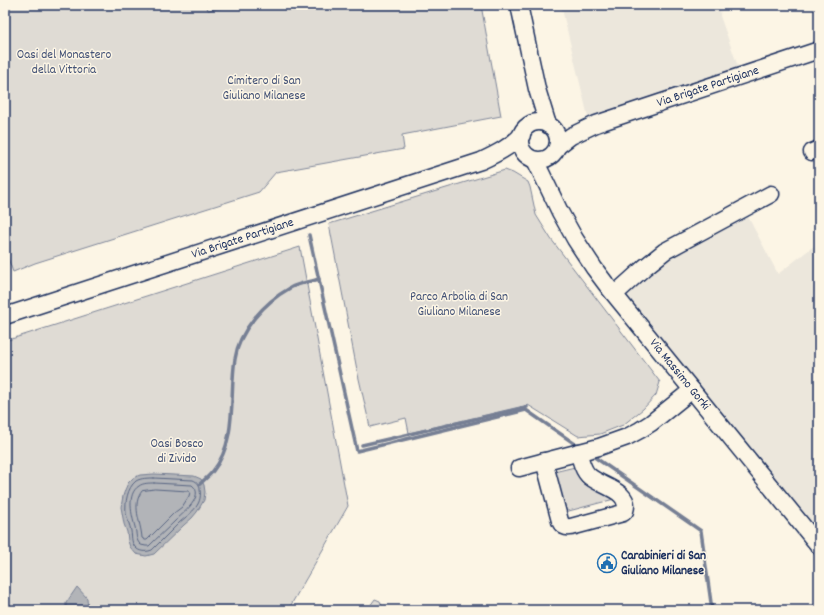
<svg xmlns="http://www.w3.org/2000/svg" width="824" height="615" viewBox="0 0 824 615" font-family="Dekko,sans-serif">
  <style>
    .built { fill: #ece7dc }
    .green { fill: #dfdbd4; stroke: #7d8599 }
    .water { fill: #b2b4b8; stroke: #767f94 }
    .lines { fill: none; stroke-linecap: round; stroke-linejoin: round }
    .shore { stroke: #576482; stroke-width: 1 }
    .stream { stroke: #767f94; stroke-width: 3.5 }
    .minor-casing { stroke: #1b2f5e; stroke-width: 19 }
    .minor { stroke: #fcf5e5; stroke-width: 16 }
    .labels { text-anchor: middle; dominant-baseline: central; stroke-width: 3; stroke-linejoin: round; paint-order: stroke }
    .park-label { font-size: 13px; fill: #425176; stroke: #fcf5e5 }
    .street-label { font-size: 13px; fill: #1b2f5e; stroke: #fcf5e5 }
    .poi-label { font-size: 13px; font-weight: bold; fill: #1b2f5e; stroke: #fcf5e5; text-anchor: start }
  </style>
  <rect width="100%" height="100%" fill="#fcf5e5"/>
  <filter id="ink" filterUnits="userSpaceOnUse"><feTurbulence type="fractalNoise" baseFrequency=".025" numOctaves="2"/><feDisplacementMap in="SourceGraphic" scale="8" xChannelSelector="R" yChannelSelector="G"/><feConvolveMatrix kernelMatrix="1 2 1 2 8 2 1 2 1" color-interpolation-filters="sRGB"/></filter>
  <g filter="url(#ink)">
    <g class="built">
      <polygon points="561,5 721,5 720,16 740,72 589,121"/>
      <polygon points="746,213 778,274 819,242 819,534 623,295 666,256"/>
    </g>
    <g class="green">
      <polygon points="5,5 206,5 208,10 236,5 481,5 501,116 402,135 404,149 276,172 259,192 35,263 13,272 5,250"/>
      <polygon points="505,170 513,173 528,182 530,187 536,215 551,239 660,382 656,395 643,409 623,425 600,434 578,436 528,405 409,433 406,418 370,427 357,370 329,224"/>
      <polygon points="300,247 348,506 288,610 5,610 5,341"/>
      <polygon points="579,466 618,498 565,512 554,472"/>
      <polygon points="375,599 380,601 383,610 367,610"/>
    </g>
    <g class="water">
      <polygon points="154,474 194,476 201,479 204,485 205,492 204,500 197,512 192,518 184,525 154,554 146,556 136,554 130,547 128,541 127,532 124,524 121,507 123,496 125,490 128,483 133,478 140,475"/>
      <polygon points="77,587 87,598 88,610 66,610 66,603"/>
    </g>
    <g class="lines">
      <g class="shore">
        <path d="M154,478l39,2c5,2 7,5 7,10 3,16 -11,24 -21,33 -9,9 -18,18 -27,27 -5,2 -11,2 -15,-1 -6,-5 -5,-11 -6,-18 -1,-6 -4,-12 -5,-18 -1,-10 1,-25 10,-32 5,-3 12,-3 18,-3z"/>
        <path d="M154,483l38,2c14,11 -10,29 -17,36 -8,8 -17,16 -26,25h-3l-5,-1c-6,-5 -4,-11 -6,-18 -3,-11 -9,-33 4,-41 4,-3 10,-3 15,-3z"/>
        <path d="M155,489l33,2 2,1 -1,4 -7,11 -8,6 -27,27h-2l-3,-2c-1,-16 -11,-33 0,-47z"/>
      </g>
      <g class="stream">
        <polyline points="309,235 357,451 526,410 578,446"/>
        <polyline points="362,445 527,407"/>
        <polyline points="590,454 701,531 712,610"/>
        <path d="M200,484c4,-4 9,-8 13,-13 25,-31 16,-76 22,-112 4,-29 30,-57 55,-71 8,-5 20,-6 29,-9"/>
      </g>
      <g class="minor-casing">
        <g id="minor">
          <polyline points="519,5 537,89 548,125"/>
          <circle cx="539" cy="141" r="19"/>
          <path id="s1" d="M558,146l13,-10 25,-12 223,-74"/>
          <polyline points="812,152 819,149"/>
          <path id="s2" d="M535,160l25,52 15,27 19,29 15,20 210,258"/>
          <polyline points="615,294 645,267 665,251 771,194"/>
          <path id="s3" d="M5,316l476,-155c15,-7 29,-14 41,-26"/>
          <path d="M544,461l16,60c2,5 6,7 11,6l52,-14 2,-2c7,-21 -27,-25 -37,-36 -6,-6 -7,-15 -10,-23"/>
          <polyline points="519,468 599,447 627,437 640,430 651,423 692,390"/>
        </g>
      </g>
      <use href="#minor" class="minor"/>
    </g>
  </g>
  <defs>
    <g id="civic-ring" transform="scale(1)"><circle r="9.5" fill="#fcf5e5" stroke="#1f6fb2" stroke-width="1.5"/><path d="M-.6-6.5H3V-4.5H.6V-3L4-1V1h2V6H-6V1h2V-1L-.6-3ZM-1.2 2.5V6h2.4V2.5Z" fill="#1f6fb2"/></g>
  </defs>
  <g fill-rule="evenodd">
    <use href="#civic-ring" x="607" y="563"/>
  </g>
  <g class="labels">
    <g class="park-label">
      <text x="64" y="55">Oasi del Monastero<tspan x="64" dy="15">della Vittoria</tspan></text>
      <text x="264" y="81">Cimitero di San<tspan x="264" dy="15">Giuliano Milanese</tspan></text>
      <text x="459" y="297">Parco Arbolia di San<tspan x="459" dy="15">Giuliano Milanese</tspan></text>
      <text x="177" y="444">Oasi Bosco<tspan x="177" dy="15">di Zivido</tspan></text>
    </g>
    <g class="street-label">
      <text stroke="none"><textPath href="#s1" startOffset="162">Via Brigate Partigiane</textPath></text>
      <text stroke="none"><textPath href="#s3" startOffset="250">Via Brigate Partigiane</textPath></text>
      <text stroke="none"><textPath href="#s2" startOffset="260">Via Massimo Gorki</textPath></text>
    </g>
    <g class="poi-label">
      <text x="621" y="556">Carabinieri di San<tspan x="621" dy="15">Giuliano Milanese</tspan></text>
    </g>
  </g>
  <rect width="824" height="615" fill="none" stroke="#fcf5e5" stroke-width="20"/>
  <rect x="10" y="10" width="804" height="595" fill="none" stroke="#1b2f5e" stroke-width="1.5" filter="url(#ink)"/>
</svg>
